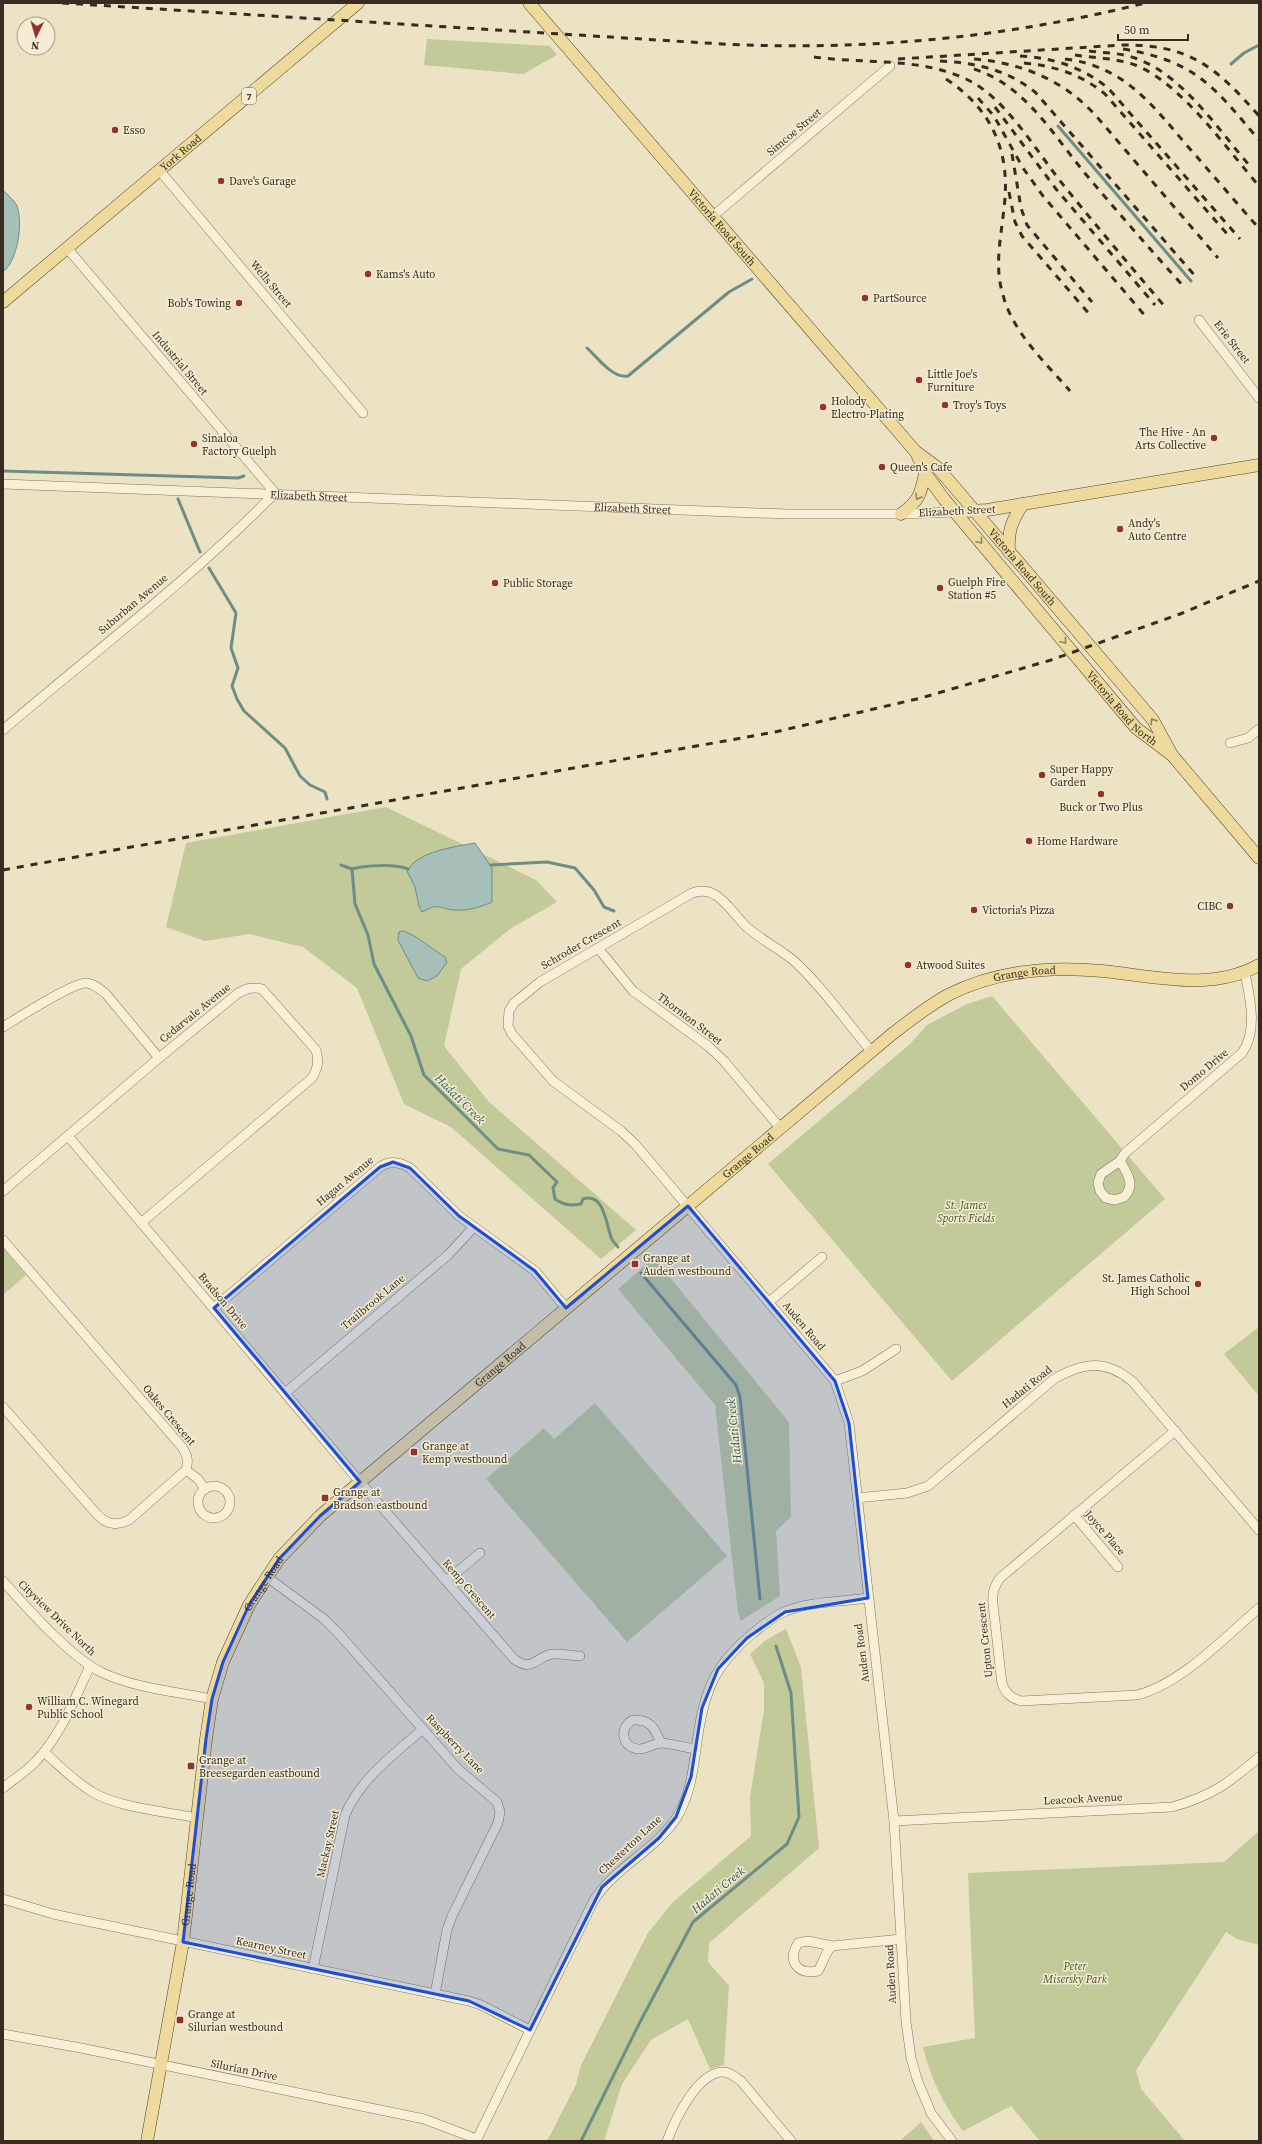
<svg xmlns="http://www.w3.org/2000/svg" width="1262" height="2144" viewBox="0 0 1262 2144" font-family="'Source Serif 4',serif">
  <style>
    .green { fill: #c1ca98 }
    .water { fill: #a6bfb9; stroke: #6d8d87 }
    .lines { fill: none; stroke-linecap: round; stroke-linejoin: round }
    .stream { stroke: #6d8d87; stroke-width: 3 }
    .minor-casing { stroke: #86755b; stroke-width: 10 }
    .major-casing { stroke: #54432f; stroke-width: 13 }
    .minor { stroke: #f7f0d7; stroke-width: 9 }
    .major { stroke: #eeda9d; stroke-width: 12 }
    .rail { stroke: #372c1f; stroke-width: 3; stroke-dasharray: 7 7; stroke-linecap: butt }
    .oneway { stroke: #92835e }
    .marked { fill: #1d4ed8; fill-opacity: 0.2; stroke: #1d4ed8; stroke-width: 3; stroke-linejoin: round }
    .poi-dot { fill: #93332d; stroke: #f4ecd3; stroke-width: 1.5 }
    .labels { text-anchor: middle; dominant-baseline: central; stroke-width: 3; stroke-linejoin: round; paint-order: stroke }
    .shield { fill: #f4ecd3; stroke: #706655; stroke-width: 1 }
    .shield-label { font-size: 10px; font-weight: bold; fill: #372c1f }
    .poi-label { font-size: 11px; fill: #372c1f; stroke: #f4ecd3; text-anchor: start }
    .street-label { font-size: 11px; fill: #372c1f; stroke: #f4ecd3 }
    .park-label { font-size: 11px; font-style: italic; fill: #445226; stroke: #f4ecd3 }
    .water-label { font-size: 12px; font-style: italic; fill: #2e5656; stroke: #f4ecd3 }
  </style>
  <rect width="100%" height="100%" fill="#ece3c4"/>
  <g class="green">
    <polygon points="427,39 550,46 557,55 523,74 424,65"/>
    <polygon points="386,807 536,880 557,902 510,929 461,969 444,1046 489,1102 636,1230 601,1259 451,1127 404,1104 357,988 303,947 249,934 205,941 166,927 186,843"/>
    <polygon points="992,996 1165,1199 952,1381 768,1164 910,1044 927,1025 967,1004"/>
    <polygon points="3,1248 26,1275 3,1295"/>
    <polygon points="654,1258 789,1422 791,1517 776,1531 780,1596 741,1621 738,1613 715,1405 618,1289"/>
    <polygon points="1259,1327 1259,1396 1224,1354"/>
    <polygon points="595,1403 727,1556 627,1642 486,1479 544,1428 554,1439"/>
    <polygon points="786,1629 801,1667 819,1848 709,1943 708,1962 729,1986 724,2065 710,2069 688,2019 651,2040 622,2084 604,2141 547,2141 576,2085 581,2065 648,1933 673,1902 751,1836 750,1797 764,1710 764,1683 750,1654 766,1640"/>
    <path d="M1259,1831v114l-22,-6 -11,-7 -90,138 5,19 44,52h-145l-29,-35 -48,25c-20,-27 -32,-52 -40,-84l52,-9 -7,-165 256,-11z"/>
    <polygon points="921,2122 934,2141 900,2141"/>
  </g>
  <g class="water">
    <path d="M3,190c4,4 12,11 14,16 6,17 1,54 -14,66z"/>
    <path d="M475,843l17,25v34c-11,5 -24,9 -37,8 -17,-1 -15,-8 -33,2l-3,-6 -4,-19 -8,-16c11,-20 47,-24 68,-28z"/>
    <path d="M403,931c13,4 29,18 42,26l2,5 -10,14 -10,5 -9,-3 -20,-38 1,-8z"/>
  </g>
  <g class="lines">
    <g class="stream">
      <polyline points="1231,64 1244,53 1259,45"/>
      <polyline points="1058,126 1191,281"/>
      <path d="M587,348c11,10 26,31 41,28l101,-84 23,-13"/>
      <polyline points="3,471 238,478 244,476"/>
      <polyline points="178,499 200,552"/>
      <polyline points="209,568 236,613 231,648 238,668 232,686 237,699 244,711 285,748 300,776 310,785 325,792 327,799"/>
      <path d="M341,865l11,4 3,35 13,31 6,29 37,72 13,39 74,74 31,6 28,27 -4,6 2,11c9,6 15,7 26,5l2,-5c21,-7 23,25 28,38 1,4 5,7 7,10"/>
      <polyline points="491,865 547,862 575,868 594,890 604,907 614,911"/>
      <path d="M352,869c13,-4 44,-5 56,0"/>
      <polyline points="641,1273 736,1385 740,1397 760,1599"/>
      <polyline points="581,2141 639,2024 693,1922 787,1844 799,1817 791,1693 776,1646"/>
    </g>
    <g class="minor-casing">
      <g id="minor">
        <polyline points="160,171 363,413"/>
        <polyline points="713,216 890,66"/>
        <polyline points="67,248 275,493"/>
        <polyline points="1199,320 1259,398"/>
        <path id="s1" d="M3,484l783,30h115l54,-2"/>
        <path d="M3,730c91,-78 188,-151 272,-237"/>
        <polyline points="1230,743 1248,738 1259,729"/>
        <polyline points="598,948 633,991 708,1046 724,1061 781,1129"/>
        <path d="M3,1027c13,-8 72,-46 84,-44 7,1 13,6 19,11l53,64"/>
        <path d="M872,1052c-24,-28 -51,-67 -78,-91 -14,-12 -31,-20 -45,-32 -17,-14 -30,-46 -57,-36l-152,89 -26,21 -5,8 -1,15 4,8 41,47 68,50 14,13 200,237 14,42 45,398 12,200 5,37 6,21 14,34 21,28"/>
        <path d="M68,1136l292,346 154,177c16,12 19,2 34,-4 8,-3 23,1 32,1"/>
        <path d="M1120,1161c7,12 16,24 4,36l-9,3 -9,-2 -6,-7 -2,-8 3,-9 19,-13 5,-8 117,-100c16,-22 8,-55 3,-80"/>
        <path d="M3,1191l156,-133 78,-64c9,-6 15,-7 25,-5l54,61c3,11 2,18 -4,28l-171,145"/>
        <path d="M3,1240l179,207c5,8 7,13 4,23l-57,50c-15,7 -24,4 -35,-9l-91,-104"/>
        <polyline points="769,1302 822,1257"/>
        <path d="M214,1308l166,-141c10,-7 20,-5 30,1l49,48 76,55 31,37"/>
        <polyline points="835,1381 862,1371 896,1349"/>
        <polyline points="285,1393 448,1255 474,1227"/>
        <path d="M1175,1431l-175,147c-6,9 -8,15 -7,26l9,80c4,10 9,14 19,17l116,-6c44,-11 87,-57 122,-87"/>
        <polyline points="186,1470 198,1479 205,1489"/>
        <circle cx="214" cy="1502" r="16"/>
        <path d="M857,1498l50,-5 21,-7 126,-107c30,-17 52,-20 79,3l126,148"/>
        <polyline points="1074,1515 1118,1567"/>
        <polyline points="267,1577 324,1619 339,1634 458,1769 497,1802 500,1812 498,1823 452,1916 447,1930 435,1994"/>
        <path d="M3,1581c23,26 69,78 100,92 32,15 75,19 109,26"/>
        <polyline points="446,1581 480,1553"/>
        <path d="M661,1743c-6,-14 -10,-24 -28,-23 -14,7 -12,27 5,29 8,1 15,-6 24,-6 10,1 22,4 33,6"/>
        <path d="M44,1752c16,14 32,31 50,41 30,16 70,18 103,25"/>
        <path d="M3,1788c11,-9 24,-17 33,-27 25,-26 39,-63 54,-95"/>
        <path d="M894,1821l278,-14c40,-11 57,-24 87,-50"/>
        <polyline points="3,1899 53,1914 469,2001 481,2005 530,2030"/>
        <path d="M832,1946c-8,7 -8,16 -14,25 -21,4 -31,-10 -20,-28l10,-2 24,5 69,-7"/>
        <path d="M313,1969l32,-154c16,-37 48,-60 78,-86"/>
        <polyline points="3,2034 81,2048 424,2119 477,2139"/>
        <path d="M476,2141l118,-241c22,-34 62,-50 83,-83 16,-26 17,-59 22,-88 7,-43 19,-67 53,-95 10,-8 20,-17 32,-22 25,-11 57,-10 84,-14"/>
        <path d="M667,2141c8,-21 29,-66 54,-69 8,-1 14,5 20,9l50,60"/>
      </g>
    </g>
    <g class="major-casing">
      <g id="major">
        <path id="s2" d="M529,3l386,448 23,17 24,28 191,224 19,35"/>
        <path id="s3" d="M3,302l355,-299"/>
        <path id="s4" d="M916,452l9,21 19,26 192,229 36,27 87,103"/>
        <polyline points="968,511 987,510 1259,465"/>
        <path d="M901,514c18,-13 20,-20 24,-41"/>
        <path d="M1009,552c-1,-21 2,-30 14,-48"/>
        <path id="s5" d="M147,2141l36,-199 23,-203 6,-40 11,-37 26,-57 30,-46 41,-43 40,-34 531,-447c18,-14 37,-29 57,-40 47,-24 102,-29 154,-24 52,5 109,21 157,-6"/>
      </g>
    </g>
    <use href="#minor" class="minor"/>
    <use href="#major" class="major"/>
    <g class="rail">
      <path d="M62,3l660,41c143,7 284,-6 423,-41"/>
      <path d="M1123,49c73,12 91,38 136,91"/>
      <path d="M1089,51c16,2 32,2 46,7 48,17 82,70 114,107"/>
      <path d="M1075,55c20,3 41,3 60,10 45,17 92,84 124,121"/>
      <path d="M1020,56c34,2 62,11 88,32l132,151"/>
      <path d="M814,57c50,7 105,0 152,22 41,19 71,74 99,108 33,41 67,81 101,121"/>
      <path d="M898,59l224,-14c68,-1 95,23 137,71"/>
      <path d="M974,59c48,4 90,21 123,58l121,141"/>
      <path d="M1065,59c60,7 88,47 125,90 22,25 44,51 66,76"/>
      <path d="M940,61c35,2 66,8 95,31l161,185"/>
      <path d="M1024,63c30,3 57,11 81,31l123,141"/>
      <path d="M974,69c53,17 80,68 115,109 31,37 63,73 95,109"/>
      <path d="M946,79c47,31 65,74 58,129 -3,30 -10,58 -1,87 10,38 42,67 67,96"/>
      <polyline points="978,98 994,116 1023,168 1043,196 1147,318"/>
      <polyline points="995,107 1056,189 1155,305"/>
      <polyline points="1012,154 1021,208 1027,225 1092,302"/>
      <polyline points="1009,192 1015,222 1022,236 1091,316"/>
      <polyline points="3,870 775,732 921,698 1051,660 1180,614 1259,581"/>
    </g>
  </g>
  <defs><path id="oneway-chevron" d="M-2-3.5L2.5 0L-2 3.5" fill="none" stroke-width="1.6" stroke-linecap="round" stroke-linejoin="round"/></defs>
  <g class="oneway">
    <use href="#oneway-chevron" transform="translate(918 497) rotate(121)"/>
    <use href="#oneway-chevron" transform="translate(980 541) rotate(50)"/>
    <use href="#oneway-chevron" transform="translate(1064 641) rotate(50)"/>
    <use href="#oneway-chevron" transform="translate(1153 721) rotate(-123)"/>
  </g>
  <path class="marked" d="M393,1162l17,6 49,48 76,55 31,37 122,-102 147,175 14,42 19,175 -83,14 -38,26 -29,31 -16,39 -11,69 -15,40 -17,21 -57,49 -72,143 -61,-29 -286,-59 23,-203 6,-40 11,-37 26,-57 30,-46 41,-43 40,-34 -146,-174 166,-141z"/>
  <g class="poi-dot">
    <circle cx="115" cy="130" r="4"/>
    <circle cx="221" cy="181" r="4"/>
    <circle cx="368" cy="274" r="4"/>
    <circle cx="865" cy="298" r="4"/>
    <circle cx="239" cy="303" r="4"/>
    <circle cx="919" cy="380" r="4"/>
    <circle cx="945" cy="405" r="4"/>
    <circle cx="823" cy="407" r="4"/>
    <circle cx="1214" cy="438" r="4"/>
    <circle cx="194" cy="444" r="4"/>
    <circle cx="882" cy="467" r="4"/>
    <circle cx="1120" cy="529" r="4"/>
    <circle cx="495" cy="583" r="4"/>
    <circle cx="940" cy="588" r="4"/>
    <circle cx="1042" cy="775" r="4"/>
    <circle cx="1101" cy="794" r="4"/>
    <circle cx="1029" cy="841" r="4"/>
    <circle cx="1230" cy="906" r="4"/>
    <circle cx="974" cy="910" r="4"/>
    <circle cx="908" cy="965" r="4"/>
    <rect x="631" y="1260" width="8" height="8" rx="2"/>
    <circle cx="1198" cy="1284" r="4"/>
    <rect x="410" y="1448" width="8" height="8" rx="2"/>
    <rect x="321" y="1494" width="8" height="8" rx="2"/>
    <circle cx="29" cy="1707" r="4"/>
    <rect x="187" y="1762" width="8" height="8" rx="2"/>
    <rect x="176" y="2016" width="8" height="8" rx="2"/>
  </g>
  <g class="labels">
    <rect class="shield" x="242" y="88" width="14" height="16" rx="3"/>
    <g class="shield-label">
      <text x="249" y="96">7</text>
    </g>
    <g class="poi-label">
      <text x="123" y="130">Esso</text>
      <text x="229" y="181">Dave's Garage</text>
      <text x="376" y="274">Kams's Auto</text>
      <text x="873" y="298">PartSource</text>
      <text x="231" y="303" text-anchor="end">Bob's Towing</text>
      <text x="927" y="374">Little Joe's<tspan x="927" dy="13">Furniture</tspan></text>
      <text x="831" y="401">Holody<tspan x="831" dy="13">Electro-Plating</tspan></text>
      <text x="953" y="405">Troy's Toys</text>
      <text x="1206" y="432" text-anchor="end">The Hive - An<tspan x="1206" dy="13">Arts Collective</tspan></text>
      <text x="202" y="438">Sinaloa<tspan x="202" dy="13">Factory Guelph</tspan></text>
      <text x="890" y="467">Queen's Cafe</text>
      <text x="1128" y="523">Andy's<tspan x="1128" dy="13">Auto Centre</tspan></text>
      <text x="948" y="582">Guelph Fire<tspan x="948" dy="13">Station #5</tspan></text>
      <text x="503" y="583">Public Storage</text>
      <text x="1050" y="769">Super Happy<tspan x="1050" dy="13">Garden</tspan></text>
      <text x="1101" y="807" text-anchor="middle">Buck or Two Plus</text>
      <text x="1037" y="841">Home Hardware</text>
      <text x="1222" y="906" text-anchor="end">CIBC</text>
      <text x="982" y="910">Victoria's Pizza</text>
      <text x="916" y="965">Atwood Suites</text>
      <text x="643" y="1258">Grange at<tspan x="643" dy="13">Auden westbound</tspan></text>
      <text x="1190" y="1278" text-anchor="end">St. James Catholic<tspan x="1190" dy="13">High School</tspan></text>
      <text x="422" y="1446">Grange at<tspan x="422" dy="13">Kemp westbound</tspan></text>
      <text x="333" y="1492">Grange at<tspan x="333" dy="13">Bradson eastbound</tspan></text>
      <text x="37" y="1701">William C. Winegard<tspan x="37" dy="13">Public School</tspan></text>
      <text x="199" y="1760">Grange at<tspan x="199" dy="13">Breesegarden eastbound</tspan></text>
      <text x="188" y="2014">Grange at<tspan x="188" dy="13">Silurian westbound</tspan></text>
    </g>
    <g class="street-label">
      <text transform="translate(794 132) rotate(-40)">Simcoe Street</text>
      <text stroke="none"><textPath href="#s3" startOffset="232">York Road</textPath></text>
      <text stroke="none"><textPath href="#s2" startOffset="296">Victoria Road South</textPath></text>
      <text transform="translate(271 284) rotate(50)">Wells Street</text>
      <text transform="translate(1232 342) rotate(52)">Erie Street</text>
      <text transform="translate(180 363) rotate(50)">Industrial Street</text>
      <text stroke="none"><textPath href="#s1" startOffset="306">Elizabeth Street</textPath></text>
      <text stroke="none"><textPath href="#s1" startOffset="630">Elizabeth Street</textPath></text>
      <text transform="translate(957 511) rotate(-3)">Elizabeth Street</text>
      <text stroke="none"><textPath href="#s2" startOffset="750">Victoria Road South</textPath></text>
      <text transform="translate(133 604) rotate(-40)">Suburban Avenue</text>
      <text stroke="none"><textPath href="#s4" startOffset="330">Victoria Road North</textPath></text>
      <text transform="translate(581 944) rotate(-30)">Schroder Crescent</text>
      <text stroke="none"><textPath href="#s5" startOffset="1559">Grange Road</textPath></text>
      <text transform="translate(195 1013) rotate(-39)">Cedarvale Avenue</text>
      <text transform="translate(690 1019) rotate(37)">Thornton Street</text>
      <text transform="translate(1204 1070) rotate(-40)">Domo Drive</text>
      <text stroke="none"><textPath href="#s5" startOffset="1222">Grange Road</textPath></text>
      <text transform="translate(345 1181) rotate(-40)">Hagan Avenue</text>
      <text transform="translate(223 1301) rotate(50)">Bradson Drive</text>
      <text transform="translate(373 1302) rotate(-40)">Trailbrook Lane</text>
      <text transform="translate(804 1326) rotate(50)">Auden Road</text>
      <text stroke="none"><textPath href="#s5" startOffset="898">Grange Road</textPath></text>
      <text transform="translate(1027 1387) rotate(-39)">Hadati Road</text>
      <text transform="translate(169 1415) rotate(50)">Oakes Crescent</text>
      <text transform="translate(1105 1533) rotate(49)">Joyce Place</text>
      <text stroke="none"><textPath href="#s5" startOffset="574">Grange Road</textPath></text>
      <text transform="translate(469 1589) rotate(49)">Kemp Crescent</text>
      <text transform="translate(57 1618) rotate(44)">Cityview Drive North</text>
      <text transform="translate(985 1640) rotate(-96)">Upton Crescent</text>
      <text transform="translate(862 1653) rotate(-97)">Auden Road</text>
      <text transform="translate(455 1744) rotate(46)">Raspberry Lane</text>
      <text transform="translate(1083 1799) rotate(-3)">Leacock Avenue</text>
      <text transform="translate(328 1844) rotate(-77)">Mackay Street</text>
      <text transform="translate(630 1845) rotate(-43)">Chesterton Lane</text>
      <text stroke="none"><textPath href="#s5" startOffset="250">Grange Road</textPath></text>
      <text transform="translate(271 1948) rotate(12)">Kearney Street</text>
      <text transform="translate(891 1974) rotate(-93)">Auden Road</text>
      <text transform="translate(244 2070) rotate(12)">Silurian Drive</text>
    </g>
    <g class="park-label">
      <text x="966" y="1205">St. James<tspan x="966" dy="13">Sports Fields</tspan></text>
      <text x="1075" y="1966">Peter<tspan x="1075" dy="13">Misersky Park</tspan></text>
    </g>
    <g class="water-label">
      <text transform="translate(460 1099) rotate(45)">Hadati Creek</text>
      <text transform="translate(734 1431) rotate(-96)">Hadati Creek</text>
      <text transform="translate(718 1890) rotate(-40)">Hadati Creek</text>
    </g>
  </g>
  <rect width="1262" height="2144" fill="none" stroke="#372c1f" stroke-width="8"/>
  <g transform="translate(36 36) rotate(185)"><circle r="19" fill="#f4ecd3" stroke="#a89f8b"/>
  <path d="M0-3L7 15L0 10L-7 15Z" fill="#93332d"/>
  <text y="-6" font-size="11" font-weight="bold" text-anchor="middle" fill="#372c1f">N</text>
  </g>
  <path d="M1118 34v6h70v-6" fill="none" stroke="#372c1f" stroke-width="2"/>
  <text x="1124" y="34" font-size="12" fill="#372c1f" stroke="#f4ecd3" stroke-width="3" paint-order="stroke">50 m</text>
</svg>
